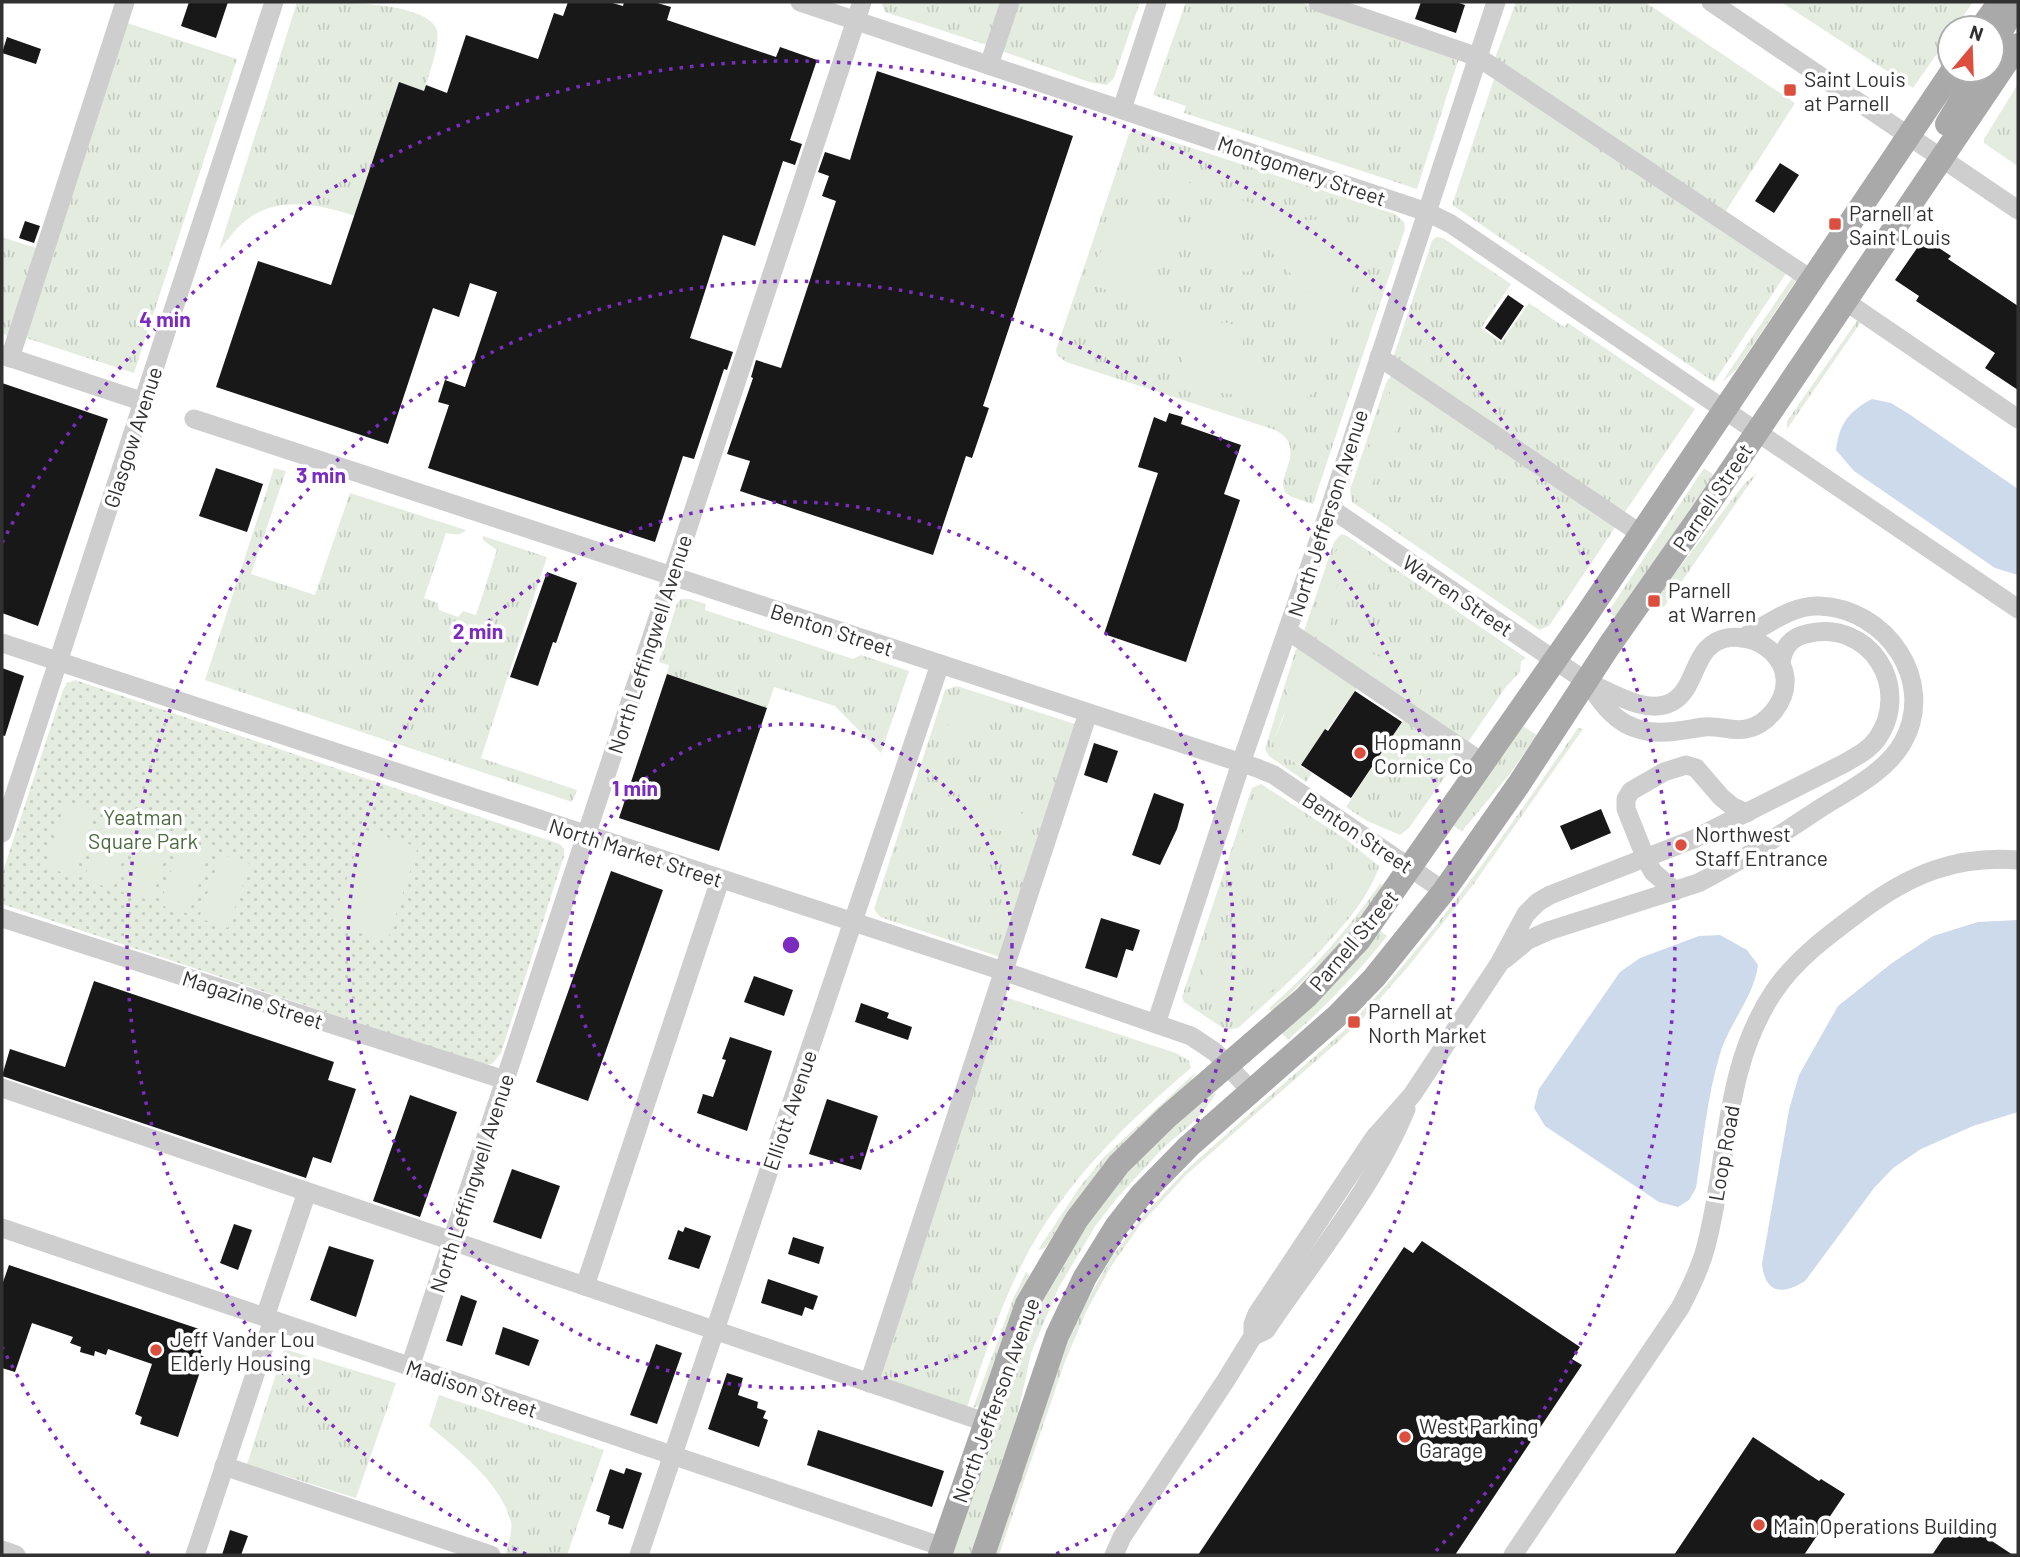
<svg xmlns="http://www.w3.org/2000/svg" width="2020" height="1557" viewBox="0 0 2020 1557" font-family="Barlow,sans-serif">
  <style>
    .grass { fill: url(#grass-tufts) }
    .park { fill: url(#park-dots) }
    .garden { fill: #e4ece0; fill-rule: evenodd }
    .water { fill: #cddaeb }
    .building { fill: #181818 }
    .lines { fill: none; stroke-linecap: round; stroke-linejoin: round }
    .minor { stroke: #cecece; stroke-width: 19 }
    .major { stroke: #a9a9a9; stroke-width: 24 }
    .ring { fill: none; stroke: #7b2cbf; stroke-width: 3.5; stroke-dasharray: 3.5 7 }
    .poi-dot { fill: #dc4e3e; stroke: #fff; stroke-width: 2.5 }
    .labels { text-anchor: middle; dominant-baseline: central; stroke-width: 7; stroke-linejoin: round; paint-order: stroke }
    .poi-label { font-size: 21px; fill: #313131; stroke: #fff; text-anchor: start }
    .street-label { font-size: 21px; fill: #313131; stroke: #fff }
    .park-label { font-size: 21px; fill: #4c6a40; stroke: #fff }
    .centre { fill: #7b2cbf; stroke: #fff; stroke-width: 3.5 }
    .ring-label { font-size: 21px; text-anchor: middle; font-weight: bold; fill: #7b2cbf; stroke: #fff; stroke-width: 7; stroke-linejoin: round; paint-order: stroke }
  </style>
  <defs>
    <pattern id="grass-tufts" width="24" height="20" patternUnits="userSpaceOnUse" patternTransform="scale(1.75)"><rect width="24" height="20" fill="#e4ece0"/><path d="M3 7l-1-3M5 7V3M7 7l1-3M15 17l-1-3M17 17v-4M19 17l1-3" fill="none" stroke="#c4cbc1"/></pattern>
    <pattern id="park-dots" width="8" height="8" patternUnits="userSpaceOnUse" patternTransform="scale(1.75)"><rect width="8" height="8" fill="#e4ece0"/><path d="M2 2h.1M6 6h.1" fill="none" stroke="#c4cbc1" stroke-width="1.8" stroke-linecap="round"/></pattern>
  </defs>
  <rect width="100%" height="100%" fill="#fff"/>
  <g class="grass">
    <path d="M297,2c29,0 126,-2 139,26 6,13 -8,49 -12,63l-24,-8 -45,133c-36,-12 -78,-21 -110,5 -10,8 -18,20 -26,29z"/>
    <polygon points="881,2 1002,2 987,45 885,12"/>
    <polygon points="1017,2 1140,2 1114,78 1107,85 1089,82 1002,51"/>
    <polygon points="1186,2 1300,2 1459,58 1417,189 1184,113 1186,106 1153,95"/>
    <polygon points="1516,2 1645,2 1795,103 1724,214 1495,58"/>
    <polygon points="1781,2 1973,2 1955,28 1950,28 1950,35 1913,88"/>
    <polygon points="124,22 237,59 134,373 23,337"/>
    <polygon points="1495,76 1787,272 1714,382 1452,205"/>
    <polygon points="2018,84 2018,161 2016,165 1984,143 1984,139"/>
    <path d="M1136,130l259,84 9,8 1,7 -92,275c-7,-3 -20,-5 -26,-10 -16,-15 24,-45 -12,-64l-209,-68 -9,-7 -1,-5 73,-216z"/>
    <polygon points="2,237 39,249 9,336 2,333"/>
    <polygon points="1436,237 1443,238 1511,284 1481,328 1501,342 1529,303 1564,327 1568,323 1695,409 1623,515 1393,358 1432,241"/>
    <polygon points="1794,275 1796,281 1736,370 1722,382"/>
    <polygon points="1857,321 1861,322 1787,429 1787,421 1792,414"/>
    <polygon points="1391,376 1616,526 1549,626 1539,630 1352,502 1350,490 1386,383"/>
    <path d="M274,468l12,3 -35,103 64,21 35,-102 116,37c-7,7 -12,4 -20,3l-22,65 14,5 1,7 19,7 5,-6 13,4 21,-65 -14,-10v-4l64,21 -66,201 96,32 -5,12 -367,-122z"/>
    <polygon points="1704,468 1714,475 1617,618 1608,612"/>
    <polygon points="1757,473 1664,607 1654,600 1745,483"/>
    <polygon points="1341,534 1347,536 1526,658 1521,661 1520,672 1505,688 1468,742 1304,631 1334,542"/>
    <polygon points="681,599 690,599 706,604 705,610 853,659 861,655 909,671 881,753 835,706 774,687 767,708 667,674 669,665 659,662 677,603"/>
    <polygon points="1296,649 1300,649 1344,679 1289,690 1287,707 1275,737 1279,753 1312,773 1306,782 1269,756 1265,749"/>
    <polygon points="957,686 1078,725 1003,958 880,917 874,909 945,690"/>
    <polygon points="1404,719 1459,757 1409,828 1400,835 1367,821 1346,807"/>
    <polygon points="1520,724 1537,735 1509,775 1462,831 1452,825"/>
    <path d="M1578,728l5,1 -110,156 -66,83 -50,57 -4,-4c86,-89 155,-192 225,-293z"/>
    <path d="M1261,784l86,56 32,26c-15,53 -100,125 -141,162l-12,2 -42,-28 -2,-5 70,-209z"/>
    <path d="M1380,884h2l-2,6 -34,48 -74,74 -3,-4c43,-37 78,-78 111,-124z"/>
    <path d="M1379,930l8,6c-30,38 -63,72 -99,104l-7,-8z"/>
    <path d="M1002,996l174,57 13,8 2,7c-66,56 -128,116 -168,194 -24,46 -39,97 -56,145l-89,-30z"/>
    <polygon points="1349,1026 1352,1029 1340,1040 1186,1175 1140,1225 1110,1268 1086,1312 1064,1364 999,1555 994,1555 1067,1344 1085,1304 1112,1257 1141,1218 1185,1171"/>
    <polygon points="1196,1072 1189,1084 1064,1219 1045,1248 1038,1250 1079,1188 1104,1157"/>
    <polygon points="1212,1091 1216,1094 1198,1118 1163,1148 1117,1198 1096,1225 1059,1287 1031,1353 1015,1427 972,1555 951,1555 1043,1296 1066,1253 1137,1160"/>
    <polygon points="1026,1272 1029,1275 1028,1280 981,1405 973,1408 1013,1299"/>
    <polygon points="284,1349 396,1383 356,1498 247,1464"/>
    <path d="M439,1395l165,55 -37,105 -61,-1c2,-10 7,-24 5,-33 -12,-40 -52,-70 -82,-95z"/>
  </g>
  <polygon class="park" points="75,680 560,844 564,849 564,856 501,1053 492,1064 484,1065 2,904 2,874 63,690 67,683"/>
  <g class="garden">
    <path d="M1153,171c15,1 32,5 42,17 8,10 2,22 17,26l6,-3 3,-8c25,-12 46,12 68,17 12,2 23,-2 34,0 15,14 25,17 45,14l6,-14 16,3 5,12 -8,22 -9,-7h-13l-3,3 -2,19 -30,62v29l-15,29 -14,9 -15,4 -22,-2 -18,-7 -47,-6 -14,-10c-2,-11 -2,-23 -6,-33 -14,-34 -60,-56 -94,-63l-2,-7 36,-51 9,-10c3,-26 0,-32 25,-45zM1159,195l19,1 11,4 9,18 -3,5c-18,1 -36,-1 -45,-18l3,-7zM1249,222h9l5,4 5,19 10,16 25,25 4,7 1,16 -9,12 2,6 17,10c6,21 7,40 -13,53 -9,-3 -18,-8 -27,-10 -17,-4 -30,-2 -35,-23 -2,-10 2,-18 -2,-28l-12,-6 -26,-1 -9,-19 -38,-27 -4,-8 17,-12 -1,-9 16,-2 7,-5h9l8,4 17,20 9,7 14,1 4,-5 -17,-15 5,-24z"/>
    <path d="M1391,376l31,17 -5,10 -13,5c-3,7 -4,14 -7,21 -9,14 -12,18 -16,35 -3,12 -14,18 -4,30 9,10 23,12 28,26l-4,8c-6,-2 -8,-7 -14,-10 -13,-9 -31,-10 -34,-28l38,-100z"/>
    <polygon points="1346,545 1359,556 1376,563 1377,567 1373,570 1343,574 1338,580 1330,629 1348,645 1410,668 1421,682 1419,697 1415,699 1331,646 1312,628 1333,556 1337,550"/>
    <path d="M1303,659l10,1 44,28c-18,27 -38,51 -56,78l-22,-13 -6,-8c2,-11 9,-21 12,-33 5,-17 2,-42 18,-53z"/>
    <polygon points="967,699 984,704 992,712 991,717 972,717 956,734 951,733 947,729 954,709"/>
    <path d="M1263,793l29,18 1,5c-6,8 -13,6 -20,12 -11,11 -16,28 -28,37l-7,-2 -3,-5 19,-60z"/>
    <path d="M956,796c7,2 14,6 21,8 22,6 43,-7 51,23 -21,10 -39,2 -59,-7 -11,-6 -21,-7 -26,-18l3,-5z"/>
    <polygon points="66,802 95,812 74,876 45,867"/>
    <polygon points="105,815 134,825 113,889 84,880"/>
    <polygon points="143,827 172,837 151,901 122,892"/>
    <polygon points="363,829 418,847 387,942 332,924"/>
    <polygon points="181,840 210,850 189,914 160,905"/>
    <path d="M1336,848c8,0 13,5 20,9 5,3 12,8 14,15 5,20 -67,96 -84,110 -6,5 -12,6 -18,11 -11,7 -17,19 -31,21 -10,0 -21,-8 -26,-16 -11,-16 -9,-45 -3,-63l7,-2c10,13 1,35 13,44 24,19 80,-31 94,-50 7,-8 12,-18 15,-28 5,-16 -7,-31 -5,-48z"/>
    <polygon points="221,854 250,864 228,928 199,918"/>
  </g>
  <g class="water">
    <path d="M1872,399l19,4 18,11 109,75v86l-23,-7 -141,-97 -18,-21c3,-26 13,-39 36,-51z"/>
    <path d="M2018,920v192l-45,14 -52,23 -28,19 -19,20 -69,93c-23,15 -40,12 -43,-17l27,-154 10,-35 39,-69 54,-43 41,-27 45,-14z"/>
    <path d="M1720,935l27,15 11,15c-4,32 -29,58 -38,89 -13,43 -17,89 -24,134l-7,12 -11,7 -19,-5 -114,-76 -11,-18 5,-19 81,-117 20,-14 59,-22z"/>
  </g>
  <g class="building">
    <polygon points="189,2 228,2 216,38 181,26"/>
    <polygon points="568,2 609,2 623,6 624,2 654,2 671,7 667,20 776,57 780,47 817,60 790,140 802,144 795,165 783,161 755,246 723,235 690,338 733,352 727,370 724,369 694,459 683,456 655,542 428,468 449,405 438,402 445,380 465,387 497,292 470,283 459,317 433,308 388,444 216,387 258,261 331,285 399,82 424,91 426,85 447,93 466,35 538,59 554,13 563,16"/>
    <polygon points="1421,2 1456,2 1465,5 1456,33 1415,19"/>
    <polygon points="7,37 41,49 36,64 2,53"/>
    <polygon points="877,71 1073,136 983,406 989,408 972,458 966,456 933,555 740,491 750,461 727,454 753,378 751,377 756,360 781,368 836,201 822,196 829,176 818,172 825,152 850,160"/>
    <polygon points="1780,163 1799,175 1774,213 1755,201"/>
    <polygon points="25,221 40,226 34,243 19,238"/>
    <polygon points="1924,238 1951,256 1948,259 2018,306 2018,390 1985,368 1995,353 1916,301 1919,296 1895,280"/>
    <polygon points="1508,295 1524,306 1501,340 1485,328"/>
    <polygon points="2,383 108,419 38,626 2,613"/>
    <polygon points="1169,413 1183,417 1181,424 1241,445 1224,494 1240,500 1186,662 1104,634 1158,473 1138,467 1154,417 1166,422"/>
    <polygon points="216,468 263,484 247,532 199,516"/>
    <polygon points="547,572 577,583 556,643 553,642 538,686 510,677"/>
    <polygon points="2,668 24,676 5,736 2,735"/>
    <polygon points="667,674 767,708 719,851 619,818"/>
    <polygon points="1355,691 1402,722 1351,798 1301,765 1325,729 1328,731"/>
    <polygon points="1094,743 1118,751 1107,783 1084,775"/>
    <polygon points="1154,793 1184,804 1177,829 1160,865 1132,855"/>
    <polygon points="1601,809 1611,833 1571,850 1560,826"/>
    <polygon points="611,871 663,890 588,1101 536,1082"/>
    <polygon points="1101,918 1140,930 1133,951 1126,949 1117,978 1085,968"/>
    <polygon points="754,976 793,990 784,1016 744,1002"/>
    <polygon points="94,981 334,1062 328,1080 356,1089 331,1163 313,1157 306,1178 2,1076 10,1049 65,1067"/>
    <polygon points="861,1003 889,1013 887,1018 912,1027 908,1040 855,1022"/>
    <polygon points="730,1037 772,1051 747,1131 697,1113 703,1094 713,1097 726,1060 722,1059"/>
    <polygon points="410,1095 457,1112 420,1217 373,1201"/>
    <polygon points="827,1099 878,1116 861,1170 809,1154"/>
    <polygon points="512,1169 560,1186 541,1239 493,1222"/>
    <polygon points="234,1224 252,1230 238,1270 220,1263"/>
    <polygon points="685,1227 711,1236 699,1269 668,1259 678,1230 683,1232"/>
    <polygon points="793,1237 824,1247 819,1264 788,1254"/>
    <polygon points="1422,1241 1580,1347 1572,1359 1582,1365 1455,1555 1198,1555 1404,1247 1413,1253"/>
    <polygon points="329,1246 374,1260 356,1317 310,1300"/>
    <polygon points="9,1265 208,1332 200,1355 205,1357 178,1437 140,1424 142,1417 135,1414 152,1364 108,1349 106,1355 95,1351 94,1356 80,1352 81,1347 70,1343 73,1337 32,1323 15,1372 2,1368 2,1285"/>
    <polygon points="768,1279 818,1296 813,1310 805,1307 802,1316 761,1303"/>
    <polygon points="461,1295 477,1301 462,1346 446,1341"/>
    <polygon points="503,1327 539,1340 529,1366 495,1354"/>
    <polygon points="656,1344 682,1353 657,1424 630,1415"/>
    <polygon points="727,1373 743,1378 738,1395 758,1402 757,1408 766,1411 763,1418 768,1420 759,1447 708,1429"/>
    <polygon points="818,1430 944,1471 932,1507 807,1465"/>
    <polygon points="1753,1437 1819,1481 1821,1479 1845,1494 1804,1555 1674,1555"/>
    <polygon points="626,1468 642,1473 623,1529 608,1524 610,1516 596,1511 610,1469 624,1474"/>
    <polygon points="1957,1518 2013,1555 1932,1555"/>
    <polygon points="230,1530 248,1536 241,1555 222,1555"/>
  </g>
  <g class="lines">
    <g class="minor">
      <polyline points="800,2 1427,212 1451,224 2018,609"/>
      <polyline points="1318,2 1478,57 1812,280"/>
      <polyline points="1711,2 2018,210"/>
      <polyline points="989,65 1010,2"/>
      <polyline points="1122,109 1157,2"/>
      <polyline points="1845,301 2018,419"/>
      <polyline points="2,355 144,402"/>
      <polyline points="1379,357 1641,534"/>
      <polyline points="10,358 125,2"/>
      <polyline points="194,419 1257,768 1274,775 1444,891"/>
      <path d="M1330,508l257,174c23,9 59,34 85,20 20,-11 21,-38 35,-53 24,-26 75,-6 78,29 2,22 -17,47 -39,51 -14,3 -28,-4 -42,-2 -28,4 -51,11 -78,-3 -17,-9 -28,-27 -39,-42"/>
      <polyline points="1288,631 1482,762"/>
      <polyline points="2,643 1003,971 1191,1036 1215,1052 1252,1092"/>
      <polyline points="2,833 274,2"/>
      <polyline points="1675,891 1653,872 1646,859 1626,809 1626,799 1631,791 1664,772 1686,765 1696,768 1721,797 1733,807 1747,813"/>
      <polyline points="2,918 505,1080"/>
      <path d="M1505,959l23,-19 20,-9 150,-48c42,-21 80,-47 118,-72 29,-19 70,-38 87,-69 34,-61 -17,-134 -84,-136 -29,-1 -52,20 -77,32"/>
      <polyline points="1156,1024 1241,763 1330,508 1496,2"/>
      <polyline points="2,1088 985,1422"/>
      <polyline points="2,1228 943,1547"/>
      <polyline points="585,1286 720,880"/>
      <polyline points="265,1317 307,1192"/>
      <path d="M1253,1336l13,-6 6,-9c46,-67 103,-137 134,-212"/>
      <polyline points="410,1367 862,2"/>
      <polyline points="869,1383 1088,713"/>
      <polyline points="224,1466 491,1555"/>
      <polyline points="2,1550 16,1555"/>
      <polyline points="195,1555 273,1320"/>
      <polyline points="639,1555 940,664"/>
      <path d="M1114,1555l8,-18 104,-157 27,-44v-12l4,-10 117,-176 38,-43 87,-131 27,-50 12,-12 12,-7 144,-56 149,-75c12,-7 25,-13 34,-25 36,-52 -8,-121 -71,-105 -15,3 -23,14 -25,29"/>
      <path d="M1513,1555l167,-247c10,-19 19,-37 25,-58 24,-87 17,-183 70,-260 23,-33 54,-55 86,-79 49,-37 96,-56 157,-51"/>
    </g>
    <g class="major">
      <polyline points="1981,28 2000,2"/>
      <polyline points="1992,48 2017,2"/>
      <polyline points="1947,124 1979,70"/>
      <polyline points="940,1555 1027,1304 1077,1219 1119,1164 1167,1117 1306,997 1359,940 1583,620 1953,70"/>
      <polyline points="983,1555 1057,1336 1085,1277 1116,1227 1141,1195 1189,1146 1337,1016 1374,978 1444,891 1519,784 1609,646 1703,512 2018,45"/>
    </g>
  </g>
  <g class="ring">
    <circle cx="791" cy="945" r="221"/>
    <circle cx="791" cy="945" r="443"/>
    <path d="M526 1554A664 664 0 1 1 1056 1554"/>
    <path d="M149 1554A885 885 0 0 1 2 1347M2 543A885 885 0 1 1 1433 1554"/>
  </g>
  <g class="poi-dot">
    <rect x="1783" y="83" width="14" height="14" rx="3.5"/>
    <rect x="1828" y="217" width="14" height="14" rx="3.5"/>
    <rect x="1647" y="594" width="14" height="14" rx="3.5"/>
    <circle cx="1360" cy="753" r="7"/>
    <circle cx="1681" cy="845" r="7"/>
    <rect x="1347" y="1015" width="14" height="14" rx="3.5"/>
    <circle cx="156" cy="1350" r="7"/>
    <circle cx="1405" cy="1437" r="7"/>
    <circle cx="1759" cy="1525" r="7"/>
  </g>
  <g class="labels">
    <g class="poi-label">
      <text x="1804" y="78">Saint Louis<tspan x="1804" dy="24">at Parnell</tspan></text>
      <text x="1849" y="212">Parnell at<tspan x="1849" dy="24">Saint Louis</tspan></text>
      <text x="1668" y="589">Parnell<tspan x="1668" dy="24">at Warren</tspan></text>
      <text x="1374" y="741">Hopmann<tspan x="1374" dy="24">Cornice Co</tspan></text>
      <text x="1695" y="833">Northwest<tspan x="1695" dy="24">Staff Entrance</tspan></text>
      <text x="1368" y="1010">Parnell at<tspan x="1368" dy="24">North Market</tspan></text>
      <text x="170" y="1338">Jeff Vander Lou<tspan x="170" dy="24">Elderly Housing</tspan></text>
      <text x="1419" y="1425">West Parking<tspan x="1419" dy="24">Garage</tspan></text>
      <text x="1773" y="1525">Main Operations Building</text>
    </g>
    <g class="street-label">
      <text transform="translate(1302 170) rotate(19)">Montgomery Street</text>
      <text transform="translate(132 437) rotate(-72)">Glasgow Avenue</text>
      <text transform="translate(1712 497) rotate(-56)">Parnell Street</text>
      <text transform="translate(1327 513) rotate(-72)">North Jefferson Avenue</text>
      <text transform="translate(1458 595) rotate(34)">Warren Street</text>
      <text transform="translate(832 629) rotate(18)">Benton Street</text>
      <text transform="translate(649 644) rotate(-72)">North Leffingwell Avenue</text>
      <text transform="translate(1358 832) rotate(34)">Benton Street</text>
      <text transform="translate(636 852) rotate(18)">North Market Street</text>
      <text transform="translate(1353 940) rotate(-50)">Parnell Street</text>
      <text transform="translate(253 999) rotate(18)">Magazine Street</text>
      <text transform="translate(789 1110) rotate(-71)">Elliott Avenue</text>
      <text transform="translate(1723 1153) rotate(-80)">Loop Road</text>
      <text transform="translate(471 1183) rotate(-72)">North Leffingwell Avenue</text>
      <text transform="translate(472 1388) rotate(19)">Madison Street</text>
      <text transform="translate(995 1400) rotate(-70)">North Jefferson Avenue</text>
    </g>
    <g class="park-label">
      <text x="143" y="816">Yeatman<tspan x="143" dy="24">Square Park</tspan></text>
    </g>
  </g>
  <circle cx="791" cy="945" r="10" class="centre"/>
  <g class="ring-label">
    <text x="165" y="327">4 min</text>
    <text x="321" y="483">3 min</text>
    <text x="478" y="639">2 min</text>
    <text x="635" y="796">1 min</text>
  </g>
  <rect width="2020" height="1557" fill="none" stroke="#313131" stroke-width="7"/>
  <g transform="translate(1971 49) rotate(19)"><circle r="33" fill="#ffffff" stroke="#adadad" stroke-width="2"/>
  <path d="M0-5L12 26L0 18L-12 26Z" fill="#dc4e3e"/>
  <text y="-10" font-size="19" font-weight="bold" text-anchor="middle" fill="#313131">N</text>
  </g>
</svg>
